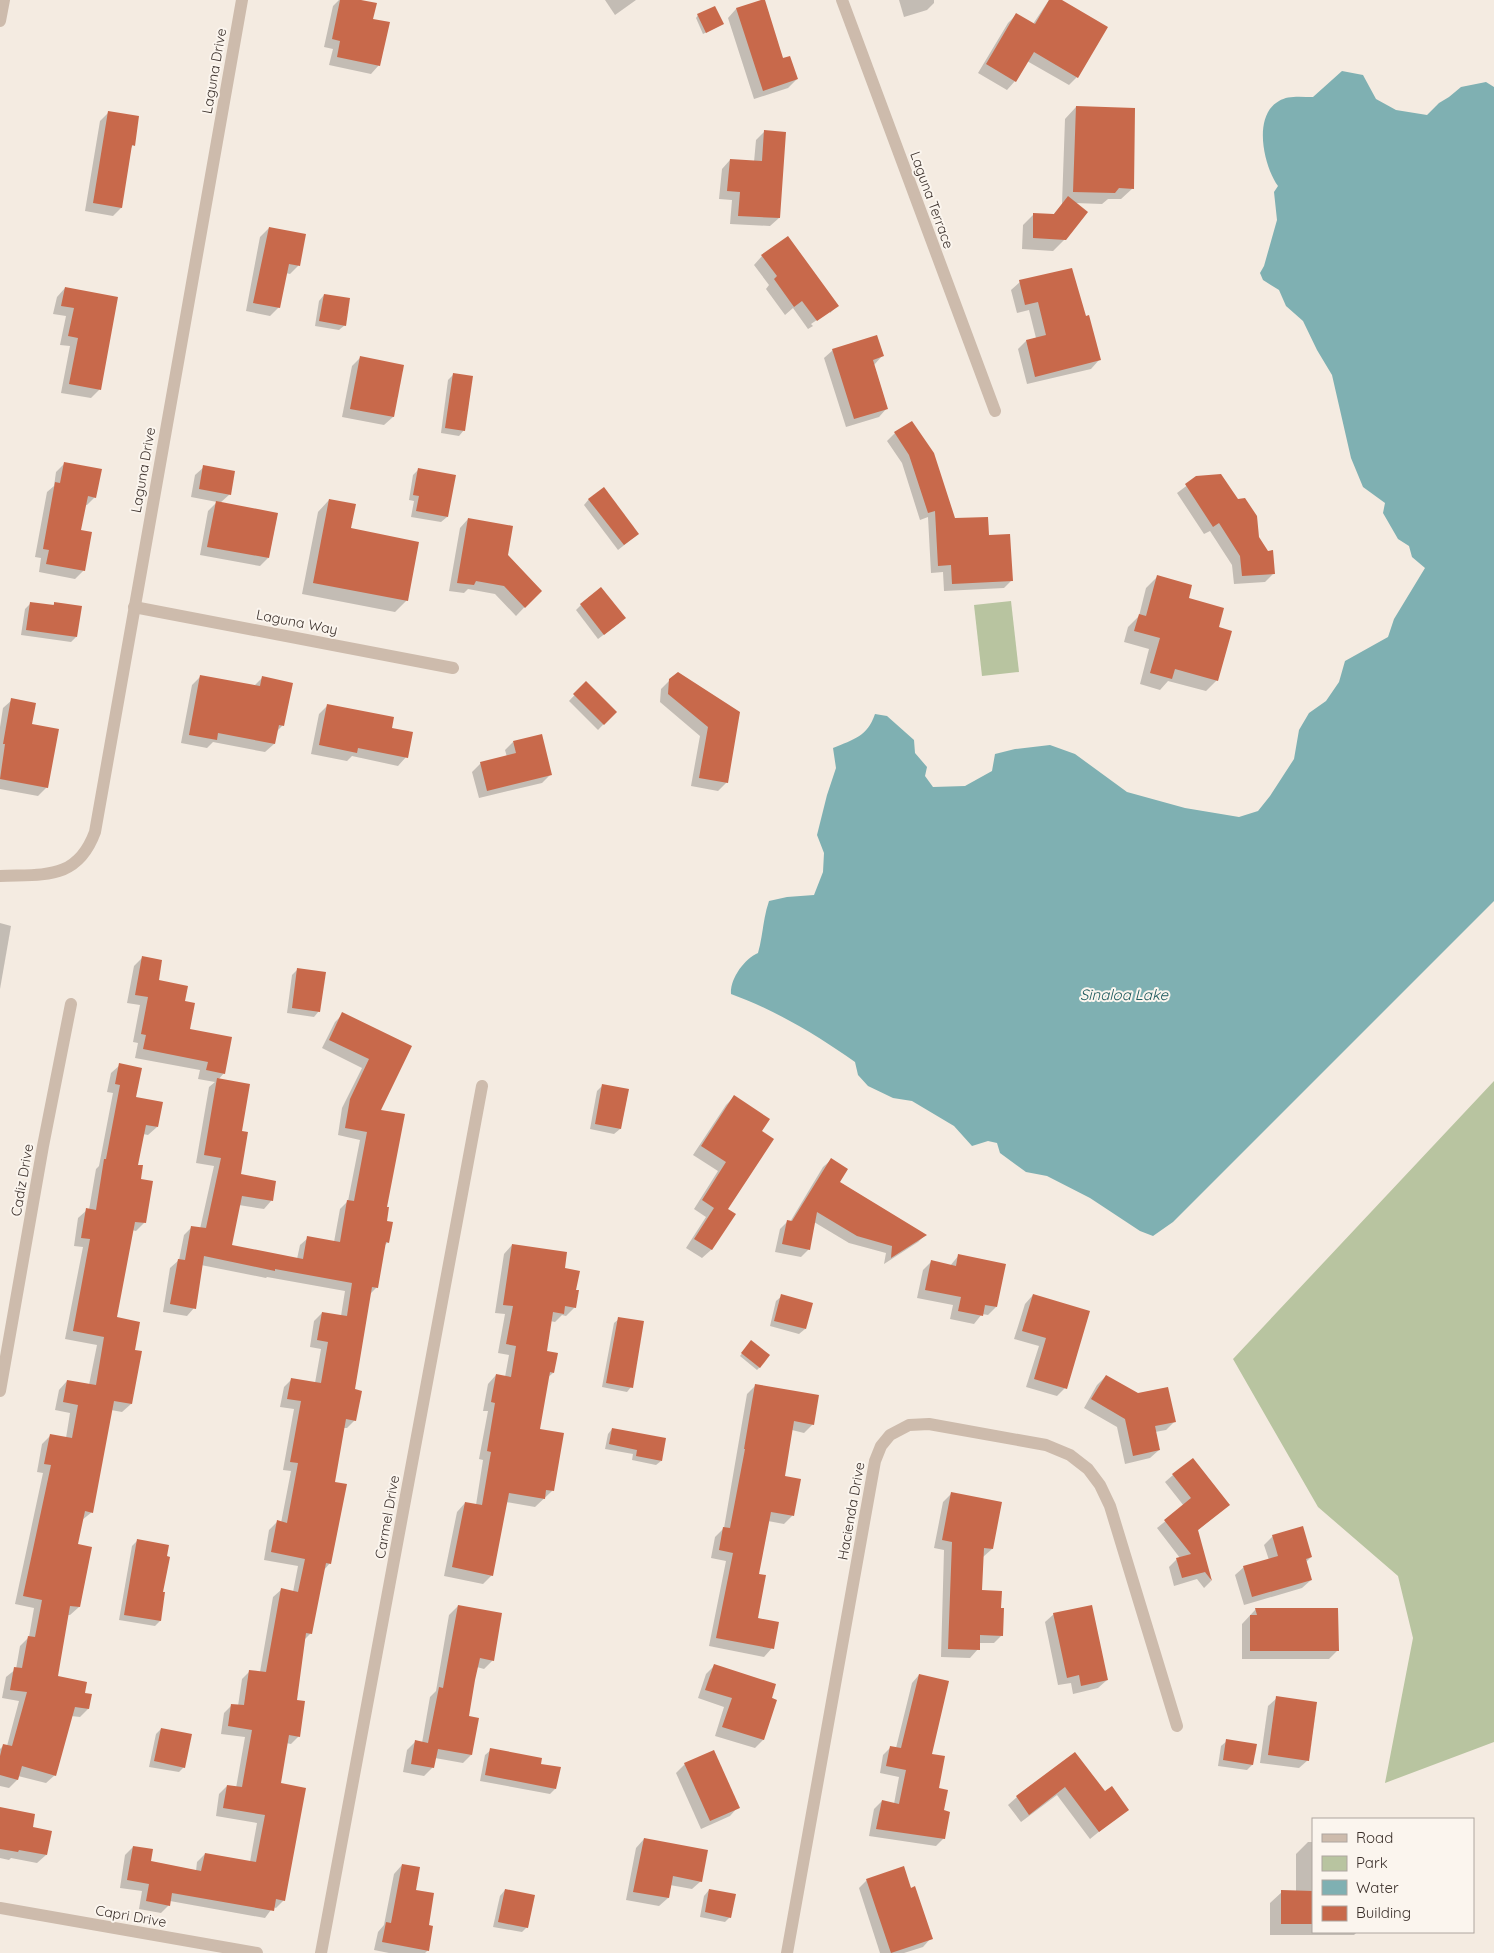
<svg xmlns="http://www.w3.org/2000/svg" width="1494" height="1953" viewBox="0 0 1494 1953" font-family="Quicksand,sans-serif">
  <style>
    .green { fill: #b8c4a0 }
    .water { fill: #7fb0b2 }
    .shadow { fill: #0003 }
    .building { fill: #c8694b }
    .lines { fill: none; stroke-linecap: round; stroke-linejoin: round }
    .minor { stroke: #cdbbac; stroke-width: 12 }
    .labels { text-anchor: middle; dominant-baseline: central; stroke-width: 4; stroke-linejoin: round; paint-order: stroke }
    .street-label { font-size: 14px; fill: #3b302b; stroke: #fbf5ee }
    .water-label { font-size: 15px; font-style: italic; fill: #1f5a5e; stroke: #fbf5ee }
  </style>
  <rect width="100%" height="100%" fill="#f4ebe1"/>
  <g class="green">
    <polygon points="1011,601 1019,672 982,676 974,605"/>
    <polygon points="1494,1081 1494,1742 1385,1783 1413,1638 1398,1576 1318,1507 1233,1359"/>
  </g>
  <path class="water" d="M1342,71l21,4 13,24 20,11 31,5 12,-12 10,-6 12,-10 25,-5 8,5v814l-321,321 -20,14 -13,-5 -50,-33 -43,-22 -21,-4 -26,-19 -3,-10 -9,-2 -16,5 -18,-20 -42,-25 -19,-3 -25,-12 -10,-11 -3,-13c-38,-27 -80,-52 -124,-68 -1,-15 13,-35 27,-41 5,-17 5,-35 11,-52l18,-4 27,-2 9,-23 1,-19 -7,-18 10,-40 9,-27 -3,-20c21,-9 34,-11 42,-34l12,2 27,24 1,13 12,14 -2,9 8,11 32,-1 27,-15 3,-17 20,-5 35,-4 25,9 52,38 58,16 54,9 19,-6 12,-15 24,-37 5,-29 10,-17 17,-12 13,-19 6,-21 43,-24 6,-18 31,-51 -13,-11 -3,-11 -11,-7 -15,-26 2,-10 -22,-16 -12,-29 -19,-83 -15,-25 -14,-29 -17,-15 -7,-16 -16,-10 -3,-7 4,-7 13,-46 -3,-28 4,-6c-14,-19 -26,-70 1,-85 9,-6 23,-4 34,-4z"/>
  <g class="shadow">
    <polygon points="339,0 355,0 372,20 379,65 371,74 329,65 333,49 324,47 333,6"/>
    <polygon points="605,0 636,0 615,15"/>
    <polygon points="899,0 934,0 934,3 927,10 904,17"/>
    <polygon points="1049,0 1060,0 1077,77 1069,85 1027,61 1015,81 1007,90 978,73 1008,23 1016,15 1033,24"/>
    <polygon points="763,1 783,59 797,79 788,88 754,99 728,18 736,9"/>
    <polygon points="698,15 723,24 703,34 696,18"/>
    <polygon points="1076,107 1133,188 1121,199 1108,199 1102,204 1075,203 1065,239 1053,251 1022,249 1023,225 1034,214 1053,215 1062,204 1065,119"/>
    <polygon points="109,112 133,145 131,148 121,208 113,216 85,211 100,121"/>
    <polygon points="765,131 779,218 770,226 730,224 732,200 719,199 722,169 730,160 754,162 756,140"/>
    <polygon points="269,228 305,235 298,266 290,274 286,273 279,307 270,316 246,311 260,237"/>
    <polygon points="762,256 837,306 830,313 830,311 811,324 813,326 808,329 793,308 785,315 766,289 769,285 754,265"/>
    <polygon points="1020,282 1099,360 1091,369 1027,384 1018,349 1026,341 1036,338 1029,310 1017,313 1011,290"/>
    <polygon points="65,288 117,298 99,390 91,398 61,393 70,346 60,345 66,316 53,314 57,297"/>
    <polygon points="324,295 345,325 339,330 315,326 319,301"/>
    <polygon points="833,350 882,356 874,365 887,408 879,417 846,427 824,358"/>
    <polygon points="360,358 403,366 393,417 384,425 342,417 352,366"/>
    <polygon points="453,375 464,430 459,436 441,433 448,380"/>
    <polygon points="895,433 954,520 987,536 1012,580 1004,588 944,591 943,572 931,573 928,517 920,520 902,463 887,441"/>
    <polygon points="65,463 95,497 87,505 85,505 80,531 84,570 75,579 39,572 41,558 35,557 47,492 54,486 56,472"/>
    <polygon points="204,467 230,494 220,503 268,558 260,566 200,555 208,511 217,502 191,497 195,475"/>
    <polygon points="419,469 447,517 441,522 411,517 414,501 409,500 413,475"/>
    <polygon points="1197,478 1258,538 1274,573 1265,582 1234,584 1232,565 1210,531 1204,534 1177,493"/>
    <polygon points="589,499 638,534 618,550 584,505"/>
    <polygon points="329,500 350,529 407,600 395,612 302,594 318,512"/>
    <polygon points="468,519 507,555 540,591 516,616 495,594 468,589 464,593 449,591 460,528"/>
    <polygon points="1158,576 1187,599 1217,628 1217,680 1206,691 1168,681 1160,690 1140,684 1149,649 1124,642 1128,627 1139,616 1146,588"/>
    <polygon points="31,603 52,606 54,604 76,637 71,642 21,635 25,609"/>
    <polygon points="581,605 619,623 598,639 576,610"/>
    <polygon points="201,676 254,686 262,678 283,725 276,732 274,744 265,752 213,742 207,748 181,743 192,685"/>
    <polygon points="670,680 739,712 727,782 718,791 691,786 700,736 660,702 661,689"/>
    <polygon points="586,683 615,712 598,730 569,701"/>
    <polygon points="12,700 30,725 47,787 38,796 0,789 0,727 3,708"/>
    <polygon points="328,705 390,729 406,757 398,766 352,756 347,761 311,754 319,714"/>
    <polygon points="513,742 551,774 542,783 479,798 472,772 481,763 507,757 505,750"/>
    <polygon points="0,923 11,926 0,989"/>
    <polygon points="142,958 157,981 184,1002 189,1030 224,1073 218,1080 241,1132 239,1175 275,1182 271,1201 264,1209 239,1205 230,1246 297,1259 300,1245 308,1238 334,1242 340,1209 348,1201 360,1140 338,1135 342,1108 362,1068 322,1048 335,1022 343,1014 410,1046 379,1111 388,1242 384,1246 377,1287 370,1294 354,1390 355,1420 347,1428 343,1428 333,1483 330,1563 324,1570 311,1633 304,1640 295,1701 299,1736 291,1744 286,1743 279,1784 284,1900 276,1908 273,1907 265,1918 170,1901 169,1905 161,1913 139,1909 142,1891 120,1888 125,1855 133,1847 149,1862 196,1871 197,1862 205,1854 250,1862 257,1823 216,1816 219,1794 227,1786 236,1788 245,1737 221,1734 224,1713 232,1705 238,1706 242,1679 250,1671 260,1672 273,1597 281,1590 293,1592 298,1566 264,1560 269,1530 277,1522 281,1523 291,1471 283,1470 294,1409 280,1407 284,1387 292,1379 315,1383 321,1349 310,1347 314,1321 322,1313 341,1316 345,1291 267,1277 266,1278 201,1265 194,1308 187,1316 163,1312 170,1268 179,1260 184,1235 192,1227 200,1229 214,1166 196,1163 209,1087 215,1082 198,1079 200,1070 135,1058 138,1043 133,1042 140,1005 127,1003 134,966"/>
    <polygon points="298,969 319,1011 314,1017 287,1013 292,975"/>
    <polygon points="120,1065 135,1098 157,1127 148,1135 143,1134 137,1166 144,1223 136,1231 132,1230 116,1318 134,1351 131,1404 122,1412 111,1410 92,1512 82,1520 76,1545 79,1607 70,1615 67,1615 56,1677 83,1694 88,1709 80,1717 71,1716 55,1775 46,1783 18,1776 17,1780 9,1788 0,1786 0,1749 4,1745 7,1746 19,1701 2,1698 6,1677 16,1669 20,1646 29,1637 34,1608 15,1604 43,1473 37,1472 42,1444 51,1435 66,1438 70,1413 55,1410 59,1390 67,1381 89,1385 97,1345 65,1339 83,1247 74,1246 78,1218 87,1210 89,1210 96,1169 99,1166 113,1093 107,1092 111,1073"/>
    <polygon points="603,1085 620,1129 614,1134 590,1129 597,1091"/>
    <polygon points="734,1097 760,1131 727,1209 734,1214 711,1250 702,1258 686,1248 706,1217 694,1209 718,1171 693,1155 726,1105"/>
    <polygon points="831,1160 839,1182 925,1235 918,1242 884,1264 886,1253 849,1243 814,1222 809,1249 801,1257 775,1252 780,1229 787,1222 790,1222 823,1167"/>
    <polygon points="512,1245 564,1269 575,1291 575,1307 566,1316 562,1315 555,1322 550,1321 545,1352 553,1373 547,1378 539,1430 552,1491 535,1507 506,1502 492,1575 483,1584 444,1576 457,1512 465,1503 476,1505 483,1460 479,1459 488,1411 483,1411 488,1384 496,1375 505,1377 509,1355 498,1353 505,1314 495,1313 504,1254"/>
    <polygon points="959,1255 996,1307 988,1315 982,1314 974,1324 950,1319 953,1305 917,1298 923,1270 931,1262 950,1266"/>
    <polygon points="1033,1295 1065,1388 1057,1396 1026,1387 1039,1346 1014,1339 1025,1304"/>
    <polygon points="782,1296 805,1329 799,1334 770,1326 776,1301"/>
    <polygon points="619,1319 631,1387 627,1392 602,1387 614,1323"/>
    <polygon points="749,1344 760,1367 757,1370 740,1356"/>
    <polygon points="1106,1376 1175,1421 1166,1430 1155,1432 1159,1450 1150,1458 1125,1464 1117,1427 1084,1408 1097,1385"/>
    <polygon points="756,1385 813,1424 804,1433 792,1430 783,1477 792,1516 784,1524 768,1521 758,1575 756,1619 772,1648 764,1657 709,1646 726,1561 711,1558 715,1537 724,1528 747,1394"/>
    <polygon points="612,1429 661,1461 656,1465 632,1460 633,1454 605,1449 608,1434"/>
    <polygon points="1173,1475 1228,1505 1197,1531 1211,1581 1204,1588 1197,1579 1174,1586 1169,1567 1177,1559 1180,1558 1157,1528 1184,1506 1165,1482"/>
    <polygon points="952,1493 992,1549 983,1557 981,1591 1002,1635 994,1643 979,1643 978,1649 970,1658 941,1657 944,1550 934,1548 943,1502"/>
    <polygon points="1273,1536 1311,1557 1306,1562 1311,1580 1302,1588 1244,1605 1235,1575 1244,1567 1269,1560 1264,1545"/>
    <polygon points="137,1541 165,1557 160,1621 155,1626 119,1620 132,1546"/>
    <polygon points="458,1606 493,1660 484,1669 477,1667 467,1717 471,1755 463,1763 435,1758 433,1767 424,1776 403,1772 407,1750 415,1742 422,1743 430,1697 436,1691 449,1615"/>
    <polygon points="1256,1609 1338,1650 1329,1659 1242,1659 1242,1624"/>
    <polygon points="1054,1614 1107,1680 1098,1688 1073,1694 1071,1683 1058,1685 1045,1622"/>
    <polygon points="714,1666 776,1700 763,1740 755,1748 715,1736 724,1707 698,1698 706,1674"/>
    <polygon points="919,1675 930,1755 942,1811 944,1838 936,1846 869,1836 874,1809 882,1801 894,1804 899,1777 880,1773 883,1755 891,1747 896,1748 912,1683"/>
    <polygon points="1277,1698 1308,1760 1299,1768 1260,1763 1268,1706"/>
    <polygon points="161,1729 184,1767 179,1772 149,1767 156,1734"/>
    <polygon points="1227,1741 1255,1745 1252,1765 1247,1770 1218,1766 1221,1746"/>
    <polygon points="491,1750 539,1765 555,1789 550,1794 480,1781 485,1755"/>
    <polygon points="1075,1753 1105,1793 1127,1809 1090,1839 1057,1795 1021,1822 1008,1805 1017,1797"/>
    <polygon points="685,1764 738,1807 730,1816 701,1829 676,1773"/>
    <polygon points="0,1808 31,1828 46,1855 37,1863 11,1858 9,1860 0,1858"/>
    <polygon points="644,1839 701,1881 692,1889 670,1885 668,1898 659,1906 626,1900 636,1848"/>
    <polygon points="1308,1842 1313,1842 1313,1932 1357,1932 1354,1935 1270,1935 1270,1903 1282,1892 1296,1892 1296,1854"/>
    <polygon points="402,1865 414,1891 427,1926 428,1950 425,1953 389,1953 374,1950 378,1932 384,1925 394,1874"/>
    <polygon points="867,1880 910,1889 931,1938 923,1947 904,1953 880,1953 859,1888"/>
    <polygon points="505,1890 527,1927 522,1932 493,1927 500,1896"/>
    <polygon points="709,1890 730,1917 725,1922 700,1917 704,1896"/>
  </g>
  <g class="building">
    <polygon points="340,0 361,0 377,3 373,19 390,22 380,66 337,57 340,41 332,39"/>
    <polygon points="761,0 765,0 783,58 790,56 798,79 763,91 736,8"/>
    <polygon points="1049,0 1062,0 1108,27 1078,78 1034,52 1016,82 986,64 1016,13 1035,24"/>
    <polygon points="715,6 724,24 706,33 697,14"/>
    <polygon points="1076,106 1135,108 1134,189 1119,188 1115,193 1073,192"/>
    <polygon points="108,111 139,116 135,146 132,145 122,208 93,203"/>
    <polygon points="764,130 786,132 780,218 738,216 740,192 727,191 730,159 762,161"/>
    <polygon points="1068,196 1088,212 1066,240 1033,238 1033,213 1054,214"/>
    <polygon points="269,227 306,234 300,266 289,264 280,308 253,303"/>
    <polygon points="788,236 839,306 817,321 802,301 794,307 774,279 777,276 761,255"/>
    <polygon points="1072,268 1086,316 1089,315 1101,360 1035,377 1026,340 1046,335 1038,302 1025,305 1019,280"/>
    <polygon points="65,287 118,297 101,390 69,384 78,338 68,336 74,308 61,306"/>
    <polygon points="324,294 350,298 346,326 319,321"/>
    <polygon points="877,335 884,356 873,360 888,409 854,419 832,349"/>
    <polygon points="360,356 404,365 394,417 350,409"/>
    <polygon points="453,373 473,376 465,431 445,428"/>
    <polygon points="912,421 934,453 955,518 988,517 989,535 1010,534 1013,581 952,584 951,565 938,566 935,511 928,513 909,455 894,432"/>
    <polygon points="64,462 102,469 96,498 88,496 81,530 92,532 85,571 46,564 49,550 43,549 55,482 60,483"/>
    <polygon points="203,465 235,471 231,495 199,489"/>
    <polygon points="418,468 456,475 448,517 416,511 419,496 413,495"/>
    <polygon points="1221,474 1238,499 1245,498 1257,516 1259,537 1268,551 1273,550 1275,574 1242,576 1240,556 1219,523 1213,527 1185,484 1196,476"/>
    <polygon points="604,487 639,534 624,545 588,499"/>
    <polygon points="329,499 356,504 351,528 419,542 408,601 313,583"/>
    <polygon points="216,501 278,513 269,558 207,547"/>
    <polygon points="468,518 513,526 508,555 542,591 525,608 504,586 476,581 474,585 457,583"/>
    <polygon points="1157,575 1192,585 1189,598 1224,608 1219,627 1232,631 1218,681 1175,669 1172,679 1150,673 1160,638 1134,631 1139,614 1146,616"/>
    <polygon points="601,587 626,618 604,635 580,604"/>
    <polygon points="30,602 54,605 54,602 82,606 77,637 26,630"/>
    <polygon points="678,672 740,712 728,783 699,778 708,727 668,694 669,679"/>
    <polygon points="200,675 260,686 262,676 293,683 284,726 279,725 275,744 218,733 217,740 189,735"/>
    <polygon points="586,681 617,712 604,725 573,694"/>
    <polygon points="11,698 36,703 32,724 59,729 48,788 0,779 5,744 3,744"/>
    <polygon points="327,704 394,717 392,728 413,732 408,758 358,748 357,753 319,745"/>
    <polygon points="542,734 552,775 487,791 480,762 516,753 513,741"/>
    <polygon points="142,956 162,960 159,980 188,986 185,1001 195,1003 190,1029 232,1037 225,1074 206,1070 208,1062 143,1049 146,1035 141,1034 148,997 135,995"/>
    <polygon points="297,968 326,972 320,1012 292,1008"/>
    <polygon points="342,1012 412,1046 381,1110 405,1114 387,1207 389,1207 387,1221 393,1222 389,1243 386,1242 378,1288 372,1287 355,1389 362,1391 356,1421 346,1419 335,1482 347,1484 331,1564 326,1563 312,1634 306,1633 297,1700 305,1701 300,1737 289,1735 281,1783 306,1788 285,1901 276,1899 274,1911 172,1893 170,1906 146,1901 149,1884 127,1880 133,1846 153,1849 151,1861 201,1871 205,1853 256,1862 265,1815 223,1808 227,1785 242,1787 252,1730 228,1726 231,1704 244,1705 249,1670 266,1672 281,1588 298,1592 305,1559 271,1552 277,1520 287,1523 298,1463 290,1462 301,1401 287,1399 291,1378 321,1383 328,1342 317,1340 322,1312 347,1316 352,1283 275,1269 275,1271 204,1256 196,1309 170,1304 178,1259 185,1260 191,1226 206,1228 221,1158 204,1155 217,1078 250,1084 242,1131 248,1132 241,1174 276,1181 273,1201 242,1196 232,1245 303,1259 307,1236 340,1242 347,1200 354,1201 367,1132 345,1128 350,1099 369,1059 329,1040"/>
    <polygon points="119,1063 142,1068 136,1097 163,1102 158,1127 146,1125 138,1165 143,1165 141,1179 153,1181 146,1223 135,1222 117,1317 140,1322 135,1350 142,1351 132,1404 114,1401 93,1513 85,1511 78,1544 92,1547 80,1607 70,1606 58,1676 87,1682 85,1693 92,1694 89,1709 75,1707 56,1776 22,1766 18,1780 0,1775 0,1756 3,1744 12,1746 27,1692 10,1690 14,1667 22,1668 28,1636 35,1637 42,1600 23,1596 51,1465 44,1464 50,1434 72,1438 78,1405 63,1402 67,1380 96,1385 104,1337 73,1331 90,1239 81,1238 86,1208 96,1210 104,1159 106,1159 120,1085 115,1084"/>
    <polygon points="602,1084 629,1089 621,1129 595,1124"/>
    <polygon points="734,1095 770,1119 762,1131 774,1139 728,1209 736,1214 712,1250 694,1239 714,1208 702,1200 726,1162 701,1146"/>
    <polygon points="831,1158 848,1169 840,1182 927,1235 891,1258 892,1246 857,1236 817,1212 810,1250 782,1244 787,1220 792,1221"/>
    <polygon points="512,1244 567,1252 565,1268 580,1271 576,1290 579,1290 576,1308 565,1306 564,1314 553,1312 547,1351 558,1353 554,1373 550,1372 540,1429 564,1433 554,1491 546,1490 545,1499 509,1493 493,1576 452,1567 465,1502 482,1505 491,1452 487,1451 495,1403 491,1402 496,1374 511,1377 516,1346 506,1344 513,1306 503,1305"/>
    <polygon points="958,1254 1006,1264 997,1307 985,1305 983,1316 958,1311 961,1297 925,1290 931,1260 956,1266"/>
    <polygon points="781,1294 813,1303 806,1329 774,1321"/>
    <polygon points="1033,1294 1090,1311 1067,1389 1034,1379 1046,1338 1022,1331"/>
    <polygon points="618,1317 644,1321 633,1388 606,1383"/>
    <polygon points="751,1340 770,1355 760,1368 741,1353"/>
    <polygon points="1106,1375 1138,1393 1168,1387 1176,1422 1155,1426 1160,1450 1133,1456 1125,1419 1091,1399"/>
    <polygon points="755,1384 819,1395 814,1425 794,1421 785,1476 801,1479 794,1516 771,1512 759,1574 766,1575 758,1618 779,1622 774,1649 716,1638 733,1553 719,1550 723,1527 730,1528 745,1449 744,1449"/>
    <polygon points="612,1428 666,1438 662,1461 636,1456 637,1450 609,1444"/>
    <polygon points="1193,1458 1230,1505 1198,1530 1212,1581 1205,1572 1182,1578 1176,1558 1191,1554 1164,1520 1191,1498 1172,1474"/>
    <polygon points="951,1492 1002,1502 993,1549 984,1548 982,1590 1002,1591 1001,1608 1004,1608 1003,1636 980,1635 980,1650 948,1649 952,1542 942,1540"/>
    <polygon points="1303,1526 1312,1557 1306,1559 1312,1580 1252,1597 1243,1566 1278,1556 1272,1535"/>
    <polygon points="137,1539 169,1545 167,1556 170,1557 163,1592 165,1592 161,1621 124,1615"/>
    <polygon points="458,1605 502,1613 494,1661 480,1658 475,1680 469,1716 479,1718 472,1755 438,1749 434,1768 411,1764 415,1740 428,1743 439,1687 443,1688"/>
    <polygon points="1092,1605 1108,1680 1081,1686 1079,1675 1067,1678 1053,1613"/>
    <polygon points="1255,1608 1338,1608 1339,1651 1250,1651 1250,1615 1257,1615"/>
    <polygon points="714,1664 776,1684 772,1698 777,1700 764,1740 722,1727 732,1698 705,1690"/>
    <polygon points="919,1674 949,1681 932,1754 945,1756 939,1788 948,1790 944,1810 950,1812 945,1839 876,1829 882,1800 899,1804 906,1770 886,1766 890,1746 901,1748"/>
    <polygon points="1276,1696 1317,1702 1309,1761 1268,1755"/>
    <polygon points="161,1728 192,1734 185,1768 154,1761"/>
    <polygon points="1226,1739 1257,1744 1253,1765 1223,1760"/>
    <polygon points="490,1748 542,1758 541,1764 561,1767 556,1789 485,1775"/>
    <polygon points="714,1750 740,1808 710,1821 684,1763"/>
    <polygon points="1075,1752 1105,1791 1112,1786 1129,1810 1099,1832 1065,1787 1029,1815 1016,1796"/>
    <polygon points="0,1807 35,1814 33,1827 52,1831 47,1855 19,1850 18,1852 0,1849"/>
    <polygon points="644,1838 708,1850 702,1882 673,1876 669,1898 633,1892"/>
    <polygon points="402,1864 420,1867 416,1890 434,1893 429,1925 433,1926 429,1951 382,1942 386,1922 391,1923"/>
    <polygon points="904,1866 911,1888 915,1886 933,1939 891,1953 866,1879"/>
    <polygon points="505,1889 535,1895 528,1928 498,1922"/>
    <polygon points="709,1889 736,1894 731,1918 705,1912"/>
    <polygon points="1281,1890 1313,1891 1313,1924 1281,1924"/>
  </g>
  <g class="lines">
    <g class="minor">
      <polyline points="842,0 995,411"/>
      <polyline points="0,21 4,0"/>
      <polyline points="134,607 453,668"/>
      <path d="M0,876c43,-2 77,5 95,-44l147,-832"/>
      <polyline points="0,1391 43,1146 71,1004"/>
      <polyline points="0,1908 257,1953"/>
      <polyline points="321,1953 482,1086"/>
      <polyline points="787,1953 875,1461 881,1446 890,1435 909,1425 929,1424 1046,1445 1070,1455 1088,1469 1100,1485 1110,1506 1177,1726"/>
    </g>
  </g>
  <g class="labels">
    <g class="street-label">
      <text transform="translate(214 71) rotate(-80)">Laguna Drive</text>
      <text transform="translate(932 200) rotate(70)">Laguna Terrace</text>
      <text transform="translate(143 470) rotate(-80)">Laguna Drive</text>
      <text transform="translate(297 622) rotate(11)">Laguna Way</text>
      <text transform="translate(22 1180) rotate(-80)">Cadiz Drive</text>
      <text transform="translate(851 1511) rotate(-80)">Hacienda Drive</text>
      <text transform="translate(387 1517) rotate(-80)">Carmel Drive</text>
      <text transform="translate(131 1916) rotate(10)">Capri Drive</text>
    </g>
    <g class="water-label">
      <text x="1124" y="994">Sinaloa Lake</text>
    </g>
  </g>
  <rect x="1312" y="1818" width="162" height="115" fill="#fbf5ee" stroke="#aea6a0"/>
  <rect x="1322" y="1834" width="25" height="8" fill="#cdbbac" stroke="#aea6a0"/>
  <text x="1356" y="1843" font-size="15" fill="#3b302b">Road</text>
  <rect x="1322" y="1856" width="25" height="15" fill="#b8c4a0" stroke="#aea6a0"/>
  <text x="1356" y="1868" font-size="15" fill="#3b302b">Park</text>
  <rect x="1322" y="1880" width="25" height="15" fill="#7fb0b2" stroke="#aea6a0"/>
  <text x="1356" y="1893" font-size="15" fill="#3b302b">Water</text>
  <rect x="1322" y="1906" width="25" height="15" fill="#c8694b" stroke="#aea6a0"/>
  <text x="1356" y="1918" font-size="15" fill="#3b302b">Building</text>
</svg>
